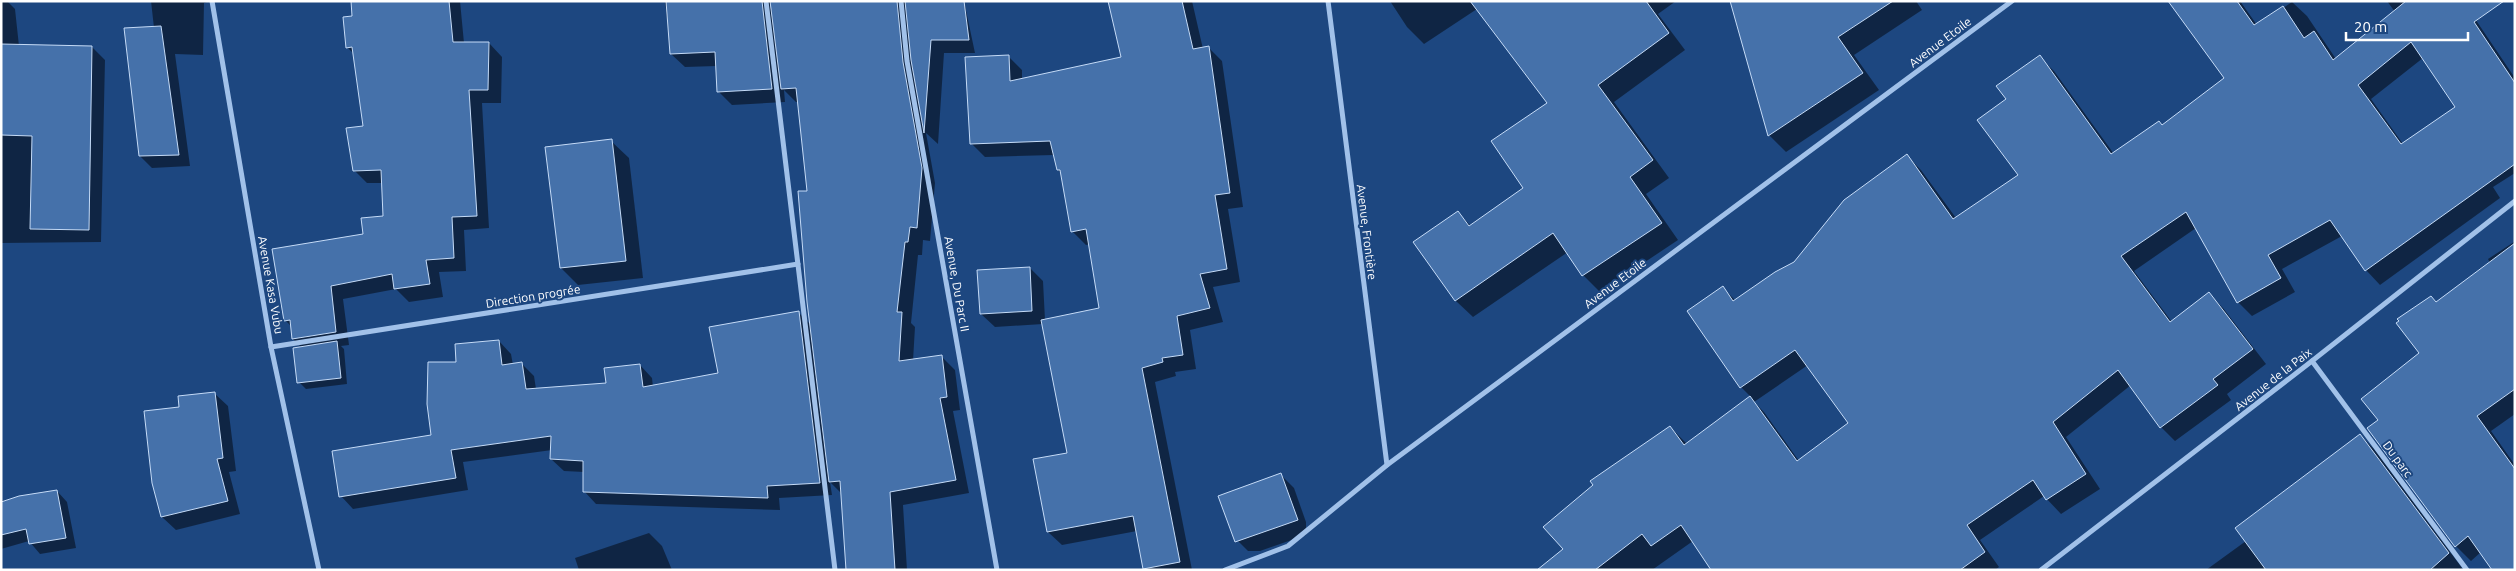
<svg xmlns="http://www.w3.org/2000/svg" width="2516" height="571" viewBox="0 0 2516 571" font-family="Ubuntu,sans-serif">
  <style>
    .shadow { fill: #0007; fill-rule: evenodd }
    .building { fill: #4571aa; stroke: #c5dbf7; fill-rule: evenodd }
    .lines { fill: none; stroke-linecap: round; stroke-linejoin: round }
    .street { stroke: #a1c1e9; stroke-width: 5 }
    .labels { text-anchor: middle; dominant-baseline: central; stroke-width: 4; stroke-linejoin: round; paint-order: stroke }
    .street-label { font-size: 12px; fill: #fff; stroke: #1d4780 }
  </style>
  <rect width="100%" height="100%" fill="#1d4780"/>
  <g class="shadow">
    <polygon points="1,1 7,1 15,9 19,46 92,47 105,60 101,242 1,243"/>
    <polygon points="151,1 210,1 204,3 203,55 175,54 190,166 152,168 140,156 154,28"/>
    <polygon points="352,1 460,1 464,43 489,43 502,57 501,103 482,103 489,228 464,230 466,271 439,272 443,297 409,302 396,289 343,299 349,345 341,346 344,349 347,384 306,389 299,382 302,348 293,339 292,327 285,320 385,217 383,183 367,183 354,170 365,127 354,54 347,47 354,17"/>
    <polygon points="665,1 964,1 975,53 944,53 938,144 926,133 935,183 930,241 923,240 922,255 918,255 911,323 915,327 913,361 942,357 955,370 960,410 953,411 969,493 903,505 907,570 847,570 842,494 830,482 832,495 779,498 780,510 596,504 584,491 584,472 564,471 551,459 552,450 463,462 468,490 353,509 341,496 433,436 457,363 499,341 511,354 513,365 521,363 534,376 536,389 607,384 640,365 652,378 653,387 719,374 799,313 811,325 809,192 799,102 796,102 784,90 785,102 732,105 719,92 717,66 685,67 671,54"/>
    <polygon points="1109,1 1192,1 1203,49 1209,48 1222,61 1243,207 1228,209 1240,282 1213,287 1223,322 1190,330 1196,369 1175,372 1176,376 1155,382 1192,570 1145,570 1137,531 1062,545 1048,532 1068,454 1043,324 995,327 981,314 1030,268 1043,281 1045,320 1101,309 1090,244 1086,245 1072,231 1062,174 1058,170 1054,155 985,157 971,143 1008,56 1022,70 1022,80 1122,58"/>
    <polygon points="1390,1 1676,1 1658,14 1685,50 1614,102 1669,178 1646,194 1678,240 1600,292 1583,275 1568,252 1473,317 1456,301 1415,242 1458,213 1471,226 1525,189 1549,103 1477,9 1424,44 1407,27"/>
    <polygon points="1731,1 1916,1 1922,10 1854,55 1879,90 1786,152 1769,135"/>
    <path d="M2190,1h50l17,24 35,-23 15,14 29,43 59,-47 -8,-11h76l52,77v95l-22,14 7,11 -120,87 -14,-15 -24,-34 -60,33 13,23 -43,24 -14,-14 -42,-74 -62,43 38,51 37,-28 14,14 43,56 -39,30 4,6 -56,41 -14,-14 -30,-42 -65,52 34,52 -39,25 -17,-18 -64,44 19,27 -4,3h-282l-20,-29 -41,29h-90l2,-20 106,-123 17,17 64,-47 -10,-10 -18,-99 12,12 60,-37 112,-107 14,14 35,48 64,-43 -13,-76 32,-42 15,14 60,83 48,-28 63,-48zM2423,58l34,49 -54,37 -32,-45zM1808,365l42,59 -51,37 -35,-49 -10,-10z"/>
    <polygon points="611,141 629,158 643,278 578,285 561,268"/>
    <polygon points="2514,242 2515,414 2491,431 2515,465 2515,570 2481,552 2471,561 2456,546 2369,428 2380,421 2420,354 2437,303 2490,263 2488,259"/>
    <polygon points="214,393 228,406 236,471 229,472 240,514 176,530 162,517 180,408"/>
    <polygon points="2360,435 2374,449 2462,568 2460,570 2206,570 2246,541"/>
    <polygon points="1281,475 1294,488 1306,522 1306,535 1260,551 1248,551 1234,537"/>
    <polygon points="57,491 67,502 76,548 40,554 29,541 1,549 1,501"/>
    <polygon points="649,533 662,546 672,570 579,570 575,558"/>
  </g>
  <g class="building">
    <polygon points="351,1 449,1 453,42 489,42 488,90 469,90 477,216 452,217 454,258 426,260 430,284 394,289 392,274 331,286 336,332 292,339 290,320 284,321 272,249 363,234 361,218 383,216 381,170 353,171 346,128 363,126 352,47 346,48 343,17 352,16"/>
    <polygon points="666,1 762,1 772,89 717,92 715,52 670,54"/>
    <polygon points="770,1 897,1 903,62 922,168 917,228 910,227 908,242 905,242 897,312 902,312 899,361 942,355 947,397 940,398 956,480 890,492 895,570 846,570 840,481 829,482 807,302 798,191 807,191 796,88 781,89"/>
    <polygon points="905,1 964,1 969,40 931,40 924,133 911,60"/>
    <polygon points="1108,1 1182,1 1193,49 1209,46 1230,193 1215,195 1227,269 1200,274 1210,308 1177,316 1183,355 1162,358 1163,362 1142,368 1180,562 1143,569 1133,516 1047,532 1033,459 1067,453 1041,320 1099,308 1086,229 1071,232 1060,170 1057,170 1050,141 970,144 965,57 1009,55 1010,81 1121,57"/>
    <polygon points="1470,1 1646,1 1669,33 1598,85 1653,160 1630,177 1662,223 1582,276 1553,233 1455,301 1413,242 1458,211 1469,226 1523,188 1491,141 1547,103"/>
    <polygon points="1730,1 1893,1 1838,37 1863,73 1768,136"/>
    <path d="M2168,1h69l17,24 29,-19 21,32 10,-7 19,29 73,-59h98l-30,21 41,61v81l-150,107 -35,-51 -62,35 13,23 -44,25 -51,-91 -65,44 49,66 39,-30 44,57 -40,30 5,6 -58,43 -42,-58 -65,52 33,52 -40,26 -13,-20 -66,45 18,27 -25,18h-249l-30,-45 -30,21 -9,-12 -47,36h-58l26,-21 -20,-22 50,-42 -3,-4 80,-55 14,19 66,-49 47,65 51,-38 -53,-73 -55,38 -53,-77 36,-25 10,15 42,-29 19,-10 50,-62 63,-46 46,65 65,-44 -41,-55 29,-21 -10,-13 44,-31 71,99 48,-33 3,4 62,-47zM2411,42l44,65 -54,37 -43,-59z"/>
    <polygon points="161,26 179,155 139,156 124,28"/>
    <polygon points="1,44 92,46 89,230 30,229 32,136 1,135"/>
    <polygon points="612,139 626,261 560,268 545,147"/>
    <polygon points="2515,243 2515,389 2477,416 2515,469 2515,570 2492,570 2468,536 2455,547 2367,428 2378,420 2361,399 2419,353 2396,323 2399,321 2397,319 2431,296 2436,302"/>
    <polygon points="1030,267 1032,311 980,314 977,270"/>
    <polygon points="799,311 820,483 767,486 768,498 583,492 583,461 550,459 551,436 451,450 456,478 339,497 332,451 431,435 427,404 428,362 456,362 455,344 499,340 502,365 522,362 526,389 606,383 604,368 640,364 643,387 718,373 709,327"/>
    <polygon points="337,341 341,378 297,383 293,348"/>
    <polygon points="215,392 223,458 217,459 228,501 161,517 152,483 144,411 179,407 178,396"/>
    <polygon points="2360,434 2449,553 2430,570 2266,570 2235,528"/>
    <polygon points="1281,473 1298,520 1235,542 1218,496"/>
    <polygon points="57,490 66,538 29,544 26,529 1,535 1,502 19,496"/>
  </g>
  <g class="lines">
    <g class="street">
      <polyline points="212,1 271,347 319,570"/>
      <polyline points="766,1 835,570"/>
      <polyline points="901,1 907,61 997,570"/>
      <polyline points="1328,1 1387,465"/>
      <polyline points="271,347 798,264"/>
      <polyline points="2312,361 2467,570"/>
      <polyline points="1225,570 1288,546 1387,465 2012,1"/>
      <polyline points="2041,570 2312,361 2515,201"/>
    </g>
  </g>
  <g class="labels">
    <g class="street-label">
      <text transform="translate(1940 42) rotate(-37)">Avenue Etoile</text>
      <text transform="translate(1367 232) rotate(83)">Avenue, Frontière</text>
      <text transform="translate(1615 283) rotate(-37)">Avenue Etoile</text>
      <text transform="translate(957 284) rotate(80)">Avenue, Du Parc II</text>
      <text transform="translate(271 285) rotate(80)">Avenue Kasa Vubu</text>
      <text transform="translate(533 296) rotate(-9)">Direction progrée</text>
      <text transform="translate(2273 379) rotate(-38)">Avenue de la Paix</text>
      <text transform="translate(2398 459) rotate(54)">Du parc</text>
    </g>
  </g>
  <rect width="2516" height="571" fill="none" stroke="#ffffff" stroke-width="5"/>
  <path d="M2346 32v8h122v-8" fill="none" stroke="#ffffff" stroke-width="2.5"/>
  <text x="2354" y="32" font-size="15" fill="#ffffff" stroke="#1d4780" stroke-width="4" paint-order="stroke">20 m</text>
</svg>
